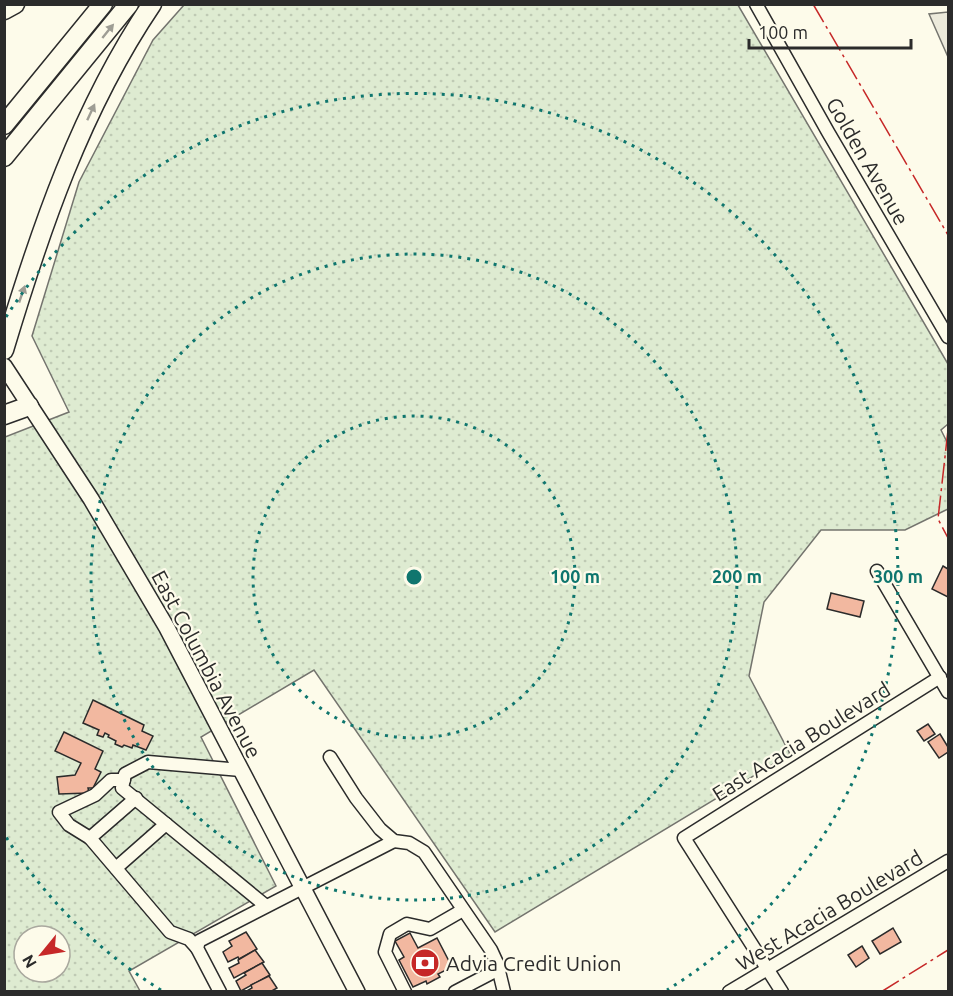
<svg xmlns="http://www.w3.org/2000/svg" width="953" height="996" viewBox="0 0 953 996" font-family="Ubuntu,sans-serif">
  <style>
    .grass { fill: url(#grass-dots); stroke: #74746e; stroke-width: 1.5; fill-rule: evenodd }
    .parking { fill: #eceadb; stroke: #74746e; stroke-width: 1.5 }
    .building { fill: #f2b8a0; stroke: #2b2b2b; stroke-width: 1.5 }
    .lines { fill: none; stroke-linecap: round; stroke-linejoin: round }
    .minor-casing { stroke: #2b2b2b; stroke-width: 15 }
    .major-casing { stroke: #2b2b2b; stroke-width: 18 }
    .highway-casing { stroke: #2b2b2b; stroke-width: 21 }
    .minor { stroke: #fdfbea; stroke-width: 12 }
    .major { stroke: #fdfbea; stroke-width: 15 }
    .highway { stroke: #fdfbea; stroke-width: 18 }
    .power { stroke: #c62828; stroke-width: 1.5; stroke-dasharray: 21 4.5 3 4.5; stroke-linecap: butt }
    .oneway { fill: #9e9d94 }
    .ring { fill: none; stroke: #0f766e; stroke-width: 3; stroke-dasharray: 3 6 }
    .labels { text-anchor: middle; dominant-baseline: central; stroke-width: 4.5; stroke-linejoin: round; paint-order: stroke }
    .street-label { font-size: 21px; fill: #2b2b2b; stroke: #fdfbea }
    .poi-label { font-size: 21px; fill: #2b2b2b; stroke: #fdfbea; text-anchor: start }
    .centre { fill: #0f766e; stroke: #fdfbea; stroke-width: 3 }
    .ring-label { font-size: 18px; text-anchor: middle; font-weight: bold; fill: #0f766e; stroke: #fdfbea; stroke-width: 4.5; stroke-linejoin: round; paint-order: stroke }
  </style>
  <defs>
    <pattern id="grass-dots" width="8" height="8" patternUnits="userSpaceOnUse" patternTransform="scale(1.5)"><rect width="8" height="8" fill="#deebd1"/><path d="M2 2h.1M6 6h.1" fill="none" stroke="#bfcab4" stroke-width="1.8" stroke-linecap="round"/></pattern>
  </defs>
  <rect width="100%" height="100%" fill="#fdfbea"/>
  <path class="grass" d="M184,5h554l210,359v60l-7,6 7,14v65l-43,21h-84l-57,72 -15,74 41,78 -295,178 -181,-262 -113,67 75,149 -147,85 11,20 -135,1v-555l64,-25 -37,-76 47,-154 74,-142zM24,936h36v36h-36z"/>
  <polygon class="parking" points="948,12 948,57 929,14"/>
  <g class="building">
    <polygon points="943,566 948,569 948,597 932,589"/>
    <polygon points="831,593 864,601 860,617 827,609"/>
    <polygon points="93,700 144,725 142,731 153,736 146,750 133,745 132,748 124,745 122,747 115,744 116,741 108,737 109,735 105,733 103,737 97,735 99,730 83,723"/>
    <polygon points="928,724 935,734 924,741 917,731"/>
    <polygon points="64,732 103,751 95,769 101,772 93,788 88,788 89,793 59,794 57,777 75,775 81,763 55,751"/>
    <polygon points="940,734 948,747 948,752 939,758 928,742"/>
    <polygon points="893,928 901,942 880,954 872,941"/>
    <polygon points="246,932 257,949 239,959 238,957 228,962 223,952 232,946 229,941"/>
    <polygon points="410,933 418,948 437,938 452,967 438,974 440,977 427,984 426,981 413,987 399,960 404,957 395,941"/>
    <polygon points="862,946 869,958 856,967 848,955"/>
    <polygon points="255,950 264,962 234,978 229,968 239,963 238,960"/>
    <polygon points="262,963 270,975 241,991 236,981 246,975 244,973"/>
    <polygon points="269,976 277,988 270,992 245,992 252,988 251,985"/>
  </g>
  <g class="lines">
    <g class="minor-casing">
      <g id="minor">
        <polyline points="756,4 828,132 948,337"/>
        <polyline points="877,571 948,692"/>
        <polyline points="330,757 356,798 380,829 394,841 409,843 424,852 491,950 497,963 504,992"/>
        <polyline points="241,770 148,762 125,774 122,788 266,906"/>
        <polyline points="136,798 90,838 170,932 189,939 197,948"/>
        <polyline points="90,838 69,825 59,812 95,795 111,780 124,780"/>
        <polyline points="116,868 166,824"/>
        <polyline points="220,992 197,948 199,941 394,841"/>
        <polyline points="405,992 385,952 390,934 407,924 430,929 463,910"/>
        <polyline points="455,992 499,969"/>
        <polyline points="729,992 948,861"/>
        <polyline points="782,992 684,838 940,677"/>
      </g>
    </g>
    <g class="major-casing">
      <polyline id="major" points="4,366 91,499 167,628 357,992"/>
    </g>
    <g class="highway-casing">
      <g id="highway">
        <polyline points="4,10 15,4"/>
        <polyline points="4,125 103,4"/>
        <polyline points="4,157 129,4"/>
        <path d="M4,350c36,-120 77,-241 148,-346"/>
        <polyline points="4,415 29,406"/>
      </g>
    </g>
    <use href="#minor" class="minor"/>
    <use href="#major" class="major"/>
    <use href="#highway" class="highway"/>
    <g class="power">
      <polyline points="813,4 948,235"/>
      <polyline points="948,430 938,519 948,538"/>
      <polyline points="881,992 948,950"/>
    </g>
  </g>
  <defs><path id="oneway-solid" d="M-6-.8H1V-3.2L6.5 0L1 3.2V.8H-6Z" transform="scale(1.5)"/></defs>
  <g class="oneway">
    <use href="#oneway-solid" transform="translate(108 31) rotate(-51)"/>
    <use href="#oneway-solid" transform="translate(91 112) rotate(-65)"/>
    <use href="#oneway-solid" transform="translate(22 294) rotate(-71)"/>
  </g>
  <g class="ring">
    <circle cx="414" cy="577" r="161"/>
    <circle cx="414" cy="577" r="323"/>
    <path d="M161 990A484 484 0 0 1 6 837M6 317A484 484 0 1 1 667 990"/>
  </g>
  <defs>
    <g id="bank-disc" transform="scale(1.5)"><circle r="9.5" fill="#c62828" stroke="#fdfbea"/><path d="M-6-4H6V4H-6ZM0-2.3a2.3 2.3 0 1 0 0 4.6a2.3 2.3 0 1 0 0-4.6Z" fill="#fff"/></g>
  </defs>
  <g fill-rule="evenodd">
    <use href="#bank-disc" x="425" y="963"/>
  </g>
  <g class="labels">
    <g class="street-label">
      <text transform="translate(868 161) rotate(60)">Golden Avenue</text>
      <text transform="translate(207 664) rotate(62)">East Columbia Avenue</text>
      <text transform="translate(801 741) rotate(-32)">East Acacia Boulevard</text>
      <text transform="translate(829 910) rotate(-31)">West Acacia Boulevard</text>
    </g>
    <g class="poi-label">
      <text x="446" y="963">Advia Credit Union</text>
    </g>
  </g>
  <circle cx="414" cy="577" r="9" class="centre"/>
  <g class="ring-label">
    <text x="575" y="583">100 m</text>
    <text x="737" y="583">200 m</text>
    <text x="898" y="583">300 m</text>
  </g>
  <rect width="953" height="996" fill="none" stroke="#2b2b2b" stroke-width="12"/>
  <g transform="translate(42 954) rotate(240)"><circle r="28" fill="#fdfbea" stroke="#a9a89e" stroke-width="1.5"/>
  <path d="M0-4.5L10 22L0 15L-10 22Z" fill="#c62828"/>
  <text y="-9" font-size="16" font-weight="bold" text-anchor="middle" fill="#2b2b2b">N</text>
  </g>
  <path d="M749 39v9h162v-9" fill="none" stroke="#2b2b2b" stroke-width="3"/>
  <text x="758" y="39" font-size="18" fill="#2b2b2b" stroke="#fdfbea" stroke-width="4.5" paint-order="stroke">100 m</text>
</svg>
